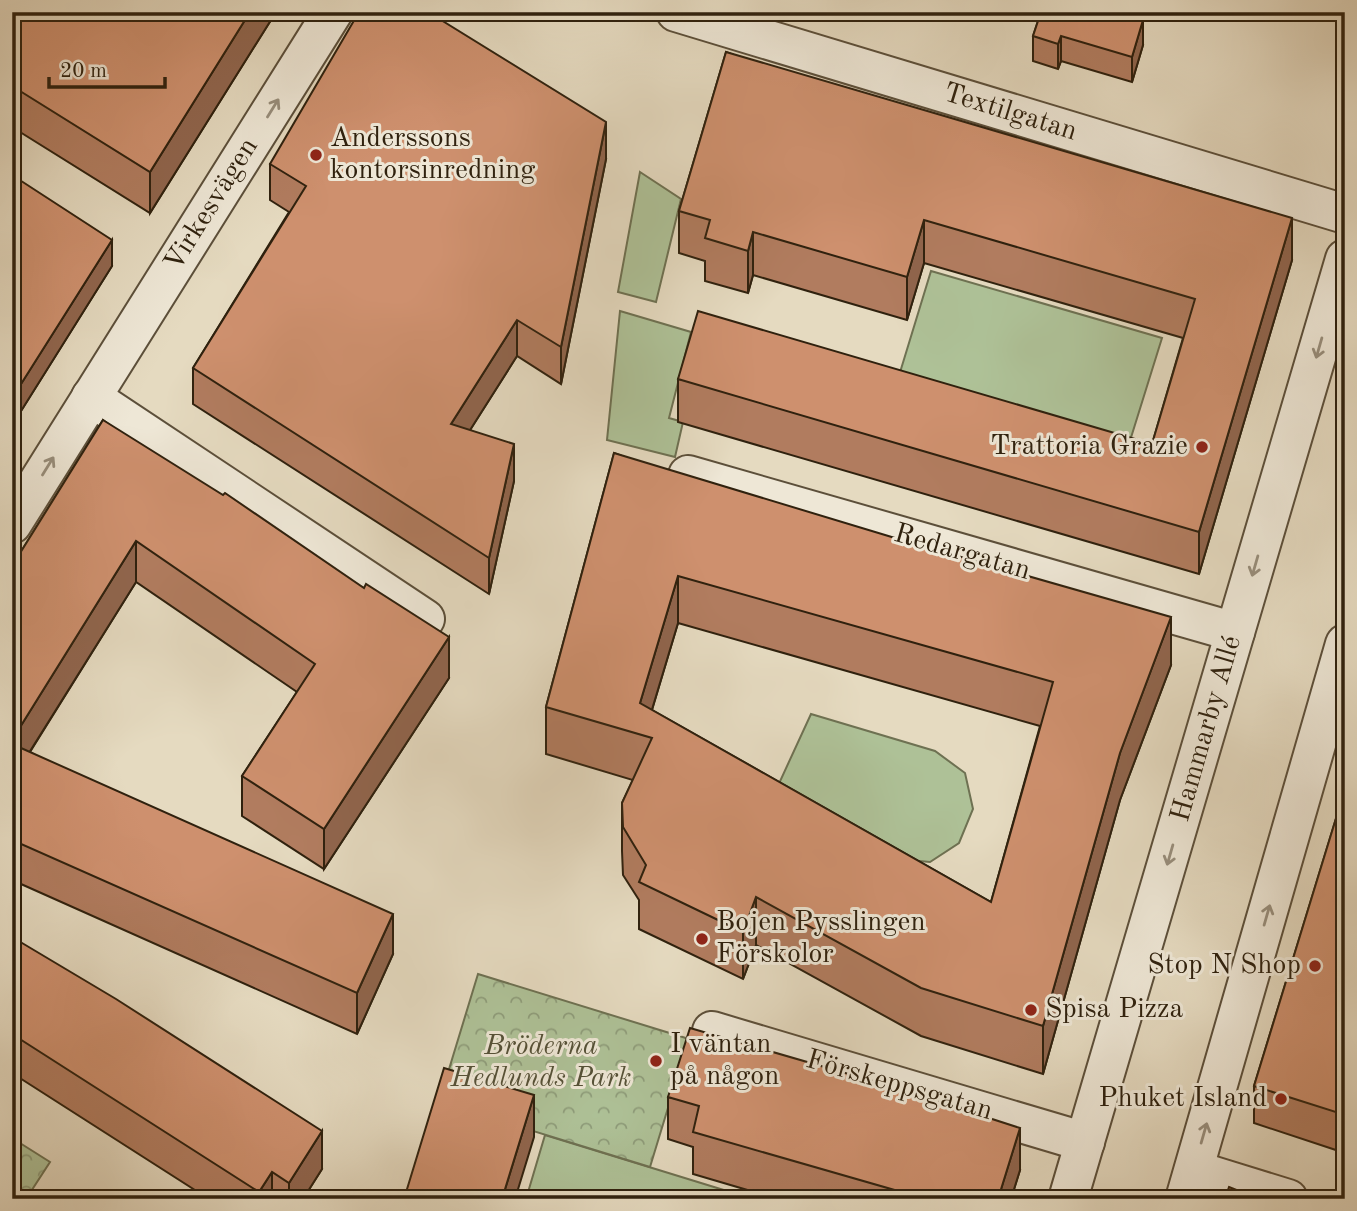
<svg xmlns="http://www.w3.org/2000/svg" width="1357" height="1211" viewBox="0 0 1357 1211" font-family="'Old Standard TT',serif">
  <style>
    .grass { fill: #aec197; stroke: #6e7152; stroke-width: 2 }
    .park { fill: url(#park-crowns); stroke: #6e7152; stroke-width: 2 }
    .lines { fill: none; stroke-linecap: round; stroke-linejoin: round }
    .minor-casing { stroke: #5c4f3a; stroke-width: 42 }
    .minor { stroke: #eee7d6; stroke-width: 38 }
    .wall { fill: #b17c5f; stroke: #2f210e; stroke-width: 2; fill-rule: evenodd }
    .shaded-wall { fill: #90654d; stroke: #2f210e; stroke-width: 2 }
    .building { fill: #ce906e; stroke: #2f210e; stroke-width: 2; fill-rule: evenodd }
    .oneway { stroke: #988e7c }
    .poi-dot { fill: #8f2418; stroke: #eee7d6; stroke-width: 2.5 }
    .labels { text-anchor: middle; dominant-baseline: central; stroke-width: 6; stroke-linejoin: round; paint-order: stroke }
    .street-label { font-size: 28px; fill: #2f210e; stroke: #eee7d6 }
    .poi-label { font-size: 28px; fill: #2f210e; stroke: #eee7d6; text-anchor: start }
    .park-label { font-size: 28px; font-style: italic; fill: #555137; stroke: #eee7d6 }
  </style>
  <defs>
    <pattern id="park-crowns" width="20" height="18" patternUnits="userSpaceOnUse" patternTransform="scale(1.75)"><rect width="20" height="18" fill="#aec197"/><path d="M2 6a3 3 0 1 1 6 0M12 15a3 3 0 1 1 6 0" fill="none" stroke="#8e9c7a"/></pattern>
  </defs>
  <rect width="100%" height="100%" fill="#e5dac0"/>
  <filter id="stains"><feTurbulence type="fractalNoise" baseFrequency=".00286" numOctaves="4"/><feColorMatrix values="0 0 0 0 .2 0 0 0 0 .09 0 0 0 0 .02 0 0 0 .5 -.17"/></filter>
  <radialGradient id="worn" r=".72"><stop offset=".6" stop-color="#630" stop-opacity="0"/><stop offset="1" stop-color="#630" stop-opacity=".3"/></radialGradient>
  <g class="grass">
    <polygon points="640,172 681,199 656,302 618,292"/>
    <polygon points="931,271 1162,338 1124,460 894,392"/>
    <polygon points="620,311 691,332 669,418 683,422 675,457 607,440"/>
    <polygon points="811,714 935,751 965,773 973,809 959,843 930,862 897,859 776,790"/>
    <polygon points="545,1135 753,1199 526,1199"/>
  </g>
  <g class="park">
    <polygon points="478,974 689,1039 650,1167 439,1102"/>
    <polygon points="12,1138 50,1162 26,1199 12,1199"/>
  </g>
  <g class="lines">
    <g class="minor-casing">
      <g id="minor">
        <polyline points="676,12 1345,214"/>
        <polyline points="91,397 425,619"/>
        <polyline points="688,475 1235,632"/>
        <polyline points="12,524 333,12"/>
        <polyline points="712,1031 1085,1142"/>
        <polyline points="1194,1170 1288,1199"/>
        <polyline points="1068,1199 1345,259"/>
        <polyline points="1185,1199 1345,644"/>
      </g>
    </g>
    <use href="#minor" class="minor"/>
  </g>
  <g class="wall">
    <polygon points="12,12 131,18 276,12 150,213 12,127"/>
    <polygon points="1041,12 1143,45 1132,82 1061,61 1058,69 1033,61 1033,36"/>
    <polygon points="726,52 1292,260 1199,574 678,422 678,379 1152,444 1183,338 924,263 907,320 753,275 748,293 705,281 705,261 679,253 679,211"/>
    <polygon points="606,159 561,384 517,356 470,430 514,481 489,594 193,404 193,368 289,212 270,200 270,164"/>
    <polygon points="12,175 112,266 21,411 12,406"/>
    <polygon points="103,420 449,678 324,869 242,816 242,776 297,692 136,582 30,752 393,954 357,1034 12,880 12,566"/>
    <path d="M614,453l557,212 -51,135 -77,274 -122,-38 -165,-91 -13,34 -104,-50v-29l-16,-25 -1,-24v-48l11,-23 -87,-26v-47zM678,623l362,103 -49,176 -339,-192z"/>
    <polygon points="1345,789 1345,1153 1254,1123 1254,1086"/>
    <polygon points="12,937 322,1169 303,1199 209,1199 12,1073"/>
    <polygon points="668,1097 1020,1170 1011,1199 778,1199 693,1174 693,1147 668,1139"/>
  </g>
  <g class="shaded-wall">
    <polygon points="250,12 276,12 150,213 150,172"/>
    <polygon points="1143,20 1143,45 1132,82 1132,57"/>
    <polygon points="1061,36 1061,61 1058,69 1058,44"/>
    <polygon points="606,122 606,159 561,384 561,347"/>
    <polygon points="1292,218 1292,260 1199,574 1199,532"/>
    <polygon points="924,220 924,263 907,320 907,277"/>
    <polygon points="753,232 753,275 748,293 748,251"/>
    <polygon points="112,240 112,266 21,411 21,384"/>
    <polygon points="517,320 517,356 451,460 451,424"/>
    <polygon points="514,444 514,481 489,594 489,558"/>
    <polygon points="136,541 136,582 12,780 12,740"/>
    <polygon points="678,576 678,623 644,736 640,703"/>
    <polygon points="1171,617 1171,665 1120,800 1043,1074 1043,1026 1120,753"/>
    <polygon points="449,637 449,678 324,869 324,829"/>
    <polygon points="756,897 756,945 743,979 743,932"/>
    <polygon points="393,914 393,954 357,1034 357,993"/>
    <polygon points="534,1095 534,1137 515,1199 502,1199"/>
    <polygon points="1020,1128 1020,1170 1011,1199 998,1199"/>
    <polygon points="322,1131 322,1169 303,1199 289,1199 289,1183"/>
    <polygon points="272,1172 272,1199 259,1199 259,1192"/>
  </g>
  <g class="building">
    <polygon points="12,12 122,12 131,18 135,12 250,12 150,172 12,86"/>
    <polygon points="359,12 428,12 606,122 561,347 517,320 451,424 514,444 489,558 193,368 306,186 270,164"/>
    <polygon points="1041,12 1117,12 1143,20 1132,57 1061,36 1058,44 1033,36"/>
    <polygon points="726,52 1292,218 1199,532 678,379 698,311 1152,444 1195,299 924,220 907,277 753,232 748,251 705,238 710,220 679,211"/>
    <polygon points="12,175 112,240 21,384 12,379"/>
    <polygon points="103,420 223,495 225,493 364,588 366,584 449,637 324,829 242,776 315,664 136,541 12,740 12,566"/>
    <path d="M614,453l281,85 276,79 -51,136 -77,273 -122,-38 -165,-91 -13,35 -104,-50 7,-17 -23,-38 -1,-24 30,-65 -106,-31zM678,576l375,106 -62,220 -351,-199z"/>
    <polygon points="12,744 393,914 357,993 12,840 19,824 12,819"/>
    <polygon points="1345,789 1345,1115 1254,1086"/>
    <polygon points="12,937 116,999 322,1131 289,1183 272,1172 259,1192 12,1034"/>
    <polygon points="690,1028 890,1086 1020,1128 998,1199 895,1199 898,1191 693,1132 699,1106 668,1097"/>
    <polygon points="444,1068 534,1095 502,1199 404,1199"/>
    <polygon points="1229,1187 1259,1199 1225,1199"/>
  </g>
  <defs><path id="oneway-shaft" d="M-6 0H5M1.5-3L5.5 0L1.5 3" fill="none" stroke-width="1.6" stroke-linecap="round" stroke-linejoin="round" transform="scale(1.75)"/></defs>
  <g class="oneway">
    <use href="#oneway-shaft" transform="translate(273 108) rotate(-58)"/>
    <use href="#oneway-shaft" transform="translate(1319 348) rotate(106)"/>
    <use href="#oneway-shaft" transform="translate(48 466) rotate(-58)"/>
    <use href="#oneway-shaft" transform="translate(1255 566) rotate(106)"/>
    <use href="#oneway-shaft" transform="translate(1170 855) rotate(106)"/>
    <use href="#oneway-shaft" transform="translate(1267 915) rotate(-74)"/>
    <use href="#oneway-shaft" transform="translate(1204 1133) rotate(-74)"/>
  </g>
  <g class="poi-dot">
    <circle cx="316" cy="155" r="7"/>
    <circle cx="1202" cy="447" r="7"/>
    <circle cx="702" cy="939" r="7"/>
    <circle cx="1315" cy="966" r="7"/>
    <circle cx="1031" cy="1010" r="7"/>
    <circle cx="656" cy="1061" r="7"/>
    <circle cx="1281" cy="1099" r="7"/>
  </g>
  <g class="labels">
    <g class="street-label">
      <text transform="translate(1010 113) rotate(17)">Textilgatan</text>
      <text transform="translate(212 205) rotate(-58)">Virkesvägen</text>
      <text transform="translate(962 553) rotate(16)">Redargatan</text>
      <text transform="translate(1207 729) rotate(-74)">Hammarby Allé</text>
      <text transform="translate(899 1086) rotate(16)">Förskeppsgatan</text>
    </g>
    <g class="poi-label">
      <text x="330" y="139">Anderssons<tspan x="330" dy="32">kontorsinredning</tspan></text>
      <text x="1188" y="447" text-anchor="end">Trattoria Grazie</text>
      <text x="716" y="923">Bojen Pysslingen<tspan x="716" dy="32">Förskolor</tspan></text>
      <text x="1301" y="966" text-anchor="end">Stop N Shop</text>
      <text x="1045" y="1010">Spisa Pizza</text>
      <text x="670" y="1045">I väntan<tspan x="670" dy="32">på någon</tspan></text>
      <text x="1267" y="1099" text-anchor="end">Phuket Island</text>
    </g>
    <g class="park-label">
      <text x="541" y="1047">Bröderna<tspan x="541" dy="32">Hedlunds Park</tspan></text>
    </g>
  </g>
  <rect width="1357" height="1211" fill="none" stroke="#e5dac0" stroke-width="42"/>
  <rect x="14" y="14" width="1329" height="1183" fill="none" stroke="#2f210e" stroke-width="3.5"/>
  <rect x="21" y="21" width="1315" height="1169" fill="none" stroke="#2f210e" stroke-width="2"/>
  <path d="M49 77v10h116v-10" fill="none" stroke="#2f210e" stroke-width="3.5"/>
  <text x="60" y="77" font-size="21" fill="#2f210e" stroke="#eee7d6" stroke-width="5" paint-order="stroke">20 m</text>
  <rect width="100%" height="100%" filter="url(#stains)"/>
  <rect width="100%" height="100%" fill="url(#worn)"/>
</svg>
